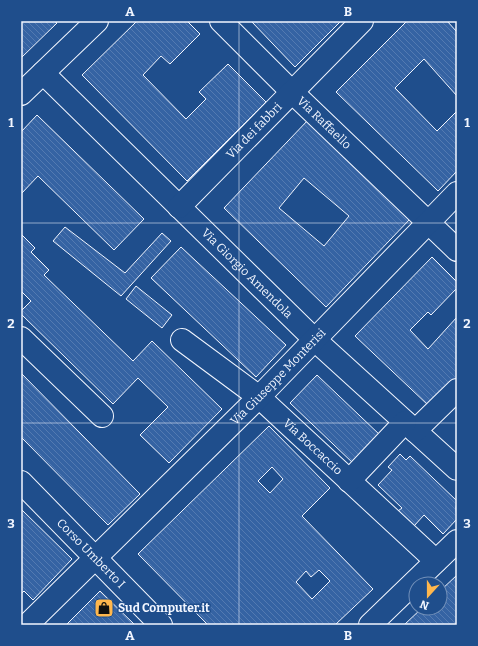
<svg xmlns="http://www.w3.org/2000/svg" width="478" height="646" viewBox="0 0 478 646" font-family="Bitter,serif">
  <style>
    .building { fill: url(#building-back-hatch); stroke: #f2f6ff; fill-rule: evenodd }
    .lines { fill: none; stroke-linecap: round; stroke-linejoin: round }
    .minor-casing { stroke: #f2f6ff; stroke-width: 24 }
    .minor { stroke: #1f4e8c; stroke-width: 22 }
    .grid { fill: none; stroke: #f2f6ff; stroke-width: 1; stroke-opacity: 0.55 }
    .labels { text-anchor: middle; dominant-baseline: central; stroke-width: 3; stroke-linejoin: round; paint-order: stroke }
    .street-label { font-size: 12px; fill: #f2f6ff; stroke: #1f4e8c }
    .poi-label { font-size: 12px; font-weight: bold; fill: #f2f6ff; stroke: #1f4e8c; text-anchor: start }
    .neatline { fill: none; stroke: #f2f6ff; stroke-width: 1.5 }
    .grid-label { font-size: 13px; text-anchor: middle; font-weight: bold; fill: #f2f6ff }
  </style>
  <defs>
    <pattern id="building-back-hatch" width="6" height="6" patternUnits="userSpaceOnUse"><rect width="6" height="6" fill="#3563a3"/><path d="M-1 5l2 2M0 0l6 6M5-1l2 2" fill="none" stroke="#537ab1"/></pattern>
  </defs>
  <rect width="100%" height="100%" fill="#1f4e8c"/>
  <g class="building">
    <polygon points="21,21 54,21 57,23 21,58"/>
    <polygon points="137,21 187,21 200,34 170,64 161,56 143,75 186,119 206,99 199,92 228,64 266,102 187,181 82,75"/>
    <polygon points="251,21 341,21 295,67"/>
    <polygon points="407,21 447,21 457,32 457,96 424,59 395,88 437,131 457,111 457,171 438,191 336,92"/>
    <polygon points="37,115 144,219 114,250 38,176 21,194 21,132"/>
    <path d="M309,119l102,99 -85,89 -102,-99zM304,178l45,38 -25,30 -45,-38z"/>
    <polygon points="65,227 125,273 162,233 171,241 121,296 53,241"/>
    <polygon points="21,234 35,248 31,252 49,270 44,275 133,361 152,341 222,409 169,463 140,435 168,407 138,378 113,404 21,314 21,311 31,301 21,291"/>
    <polygon points="181,247 286,345 256,377 151,278"/>
    <polygon points="432,257 457,282 457,288 431,315 428,312 410,330 428,349 457,317 457,378 429,406 355,336"/>
    <polygon points="136,286 172,315 162,328 126,299"/>
    <polygon points="21,373 140,494 108,525 21,437"/>
    <polygon points="317,375 381,436 355,465 290,403"/>
    <path d="M269,426l61,62 -28,28 71,73 -38,36h-127l-70,-71zM272,467l11,12 -13,14 -12,-12zM319,570l11,11 -18,18 -16,-17 10,-11 5,6z"/>
    <polygon points="400,454 406,460 410,456 457,501 456,508 457,519 443,534 424,515 414,526 398,511 402,508 378,485 392,470 388,467"/>
    <polygon points="21,509 72,559 33,600 24,591 21,594"/>
    <polygon points="457,575 457,625 404,625 422,608 440,608 440,591"/>
    <polygon points="100,591 135,625 66,625"/>
  </g>
  <g class="lines">
    <g class="minor-casing">
      <g id="minor">
        <path id="s1" d="M221,21l71,71 165,158"/>
        <path id="s2" d="M43,73l272,267 142,129"/>
        <polyline points="21,94 97,21"/>
        <path id="s3" d="M179,207l183,-186"/>
        <polyline points="21,338 102,416"/>
        <path id="s4" d="M182,340l77,57 177,164"/>
        <polyline points="415,431 457,390"/>
        <polyline points="349,481 405,422"/>
        <path id="s5" d="M21,482l140,143"/>
        <path id="s6" d="M27,625l232,-228 198,-204"/>
        <polyline points="370,625 457,541"/>
      </g>
    </g>
    <use href="#minor" class="minor"/>
  </g>
  <path class="grid" d="M239,21v604M21,223h436M21,423h436"/>
  <defs>
    <g id="shop-square" transform="scale(1)"><rect x="-9" y="-9" width="18" height="18" rx="4" fill="#ffb74d" stroke="#1f4e8c"/><path d="M-5-2.5h2.3a2.7 3.5 0 0 1 5.4 0H5L5.5 6h-11ZM-1.5-2.5h3a1.5 2.3 0 0 0-3 0Z" fill="#111"/></g>
  </defs>
  <g fill-rule="evenodd">
    <use href="#shop-square" x="104" y="608"/>
  </g>
  <g class="labels">
    <g class="street-label">
      <text stroke="none"><textPath href="#s1" startOffset="145">Via Raffaello</textPath></text>
      <text stroke="none"><textPath href="#s3" startOffset="107">Via dei fabbri</textPath></text>
      <text stroke="none"><textPath href="#s2" startOffset="286">Via Giorgio Amendola</textPath></text>
      <text stroke="none"><textPath href="#s6" startOffset="353">Via Giuseppe Monterisi</textPath></text>
      <text stroke="none"><textPath href="#s4" startOffset="169">Via Boccaccio</textPath></text>
      <text stroke="none"><textPath href="#s5" startOffset="100">Corso Umberto I</textPath></text>
    </g>
    <g class="poi-label">
      <text x="118" y="608">Sud Computer.it</text>
    </g>
  </g>
  <rect width="478" height="646" fill="none" stroke="#1f4e8c" stroke-width="44"/>
  <g transform="translate(428 596) rotate(201)"><circle r="19" fill="#1f4e8c" stroke="#7391ba"/>
  <path d="M0-3L7 15L0 10L-7 15Z" fill="#ffb74d"/>
  <text y="-6" font-size="11" font-weight="bold" text-anchor="middle" fill="#f2f6ff">N</text>
  </g>
  <rect x="22" y="22" width="434" height="602" class="neatline"/>
  <g class="grid-label">
    <text x="130" y="16">A</text>
    <text x="348" y="16">B</text>
    <text x="11" y="127">1</text>
    <text x="467" y="127">1</text>
    <text x="11" y="328">2</text>
    <text x="467" y="328">2</text>
    <text x="11" y="528">3</text>
    <text x="467" y="528">3</text>
    <text x="130" y="640">A</text>
    <text x="348" y="640">B</text>
  </g>
</svg>
